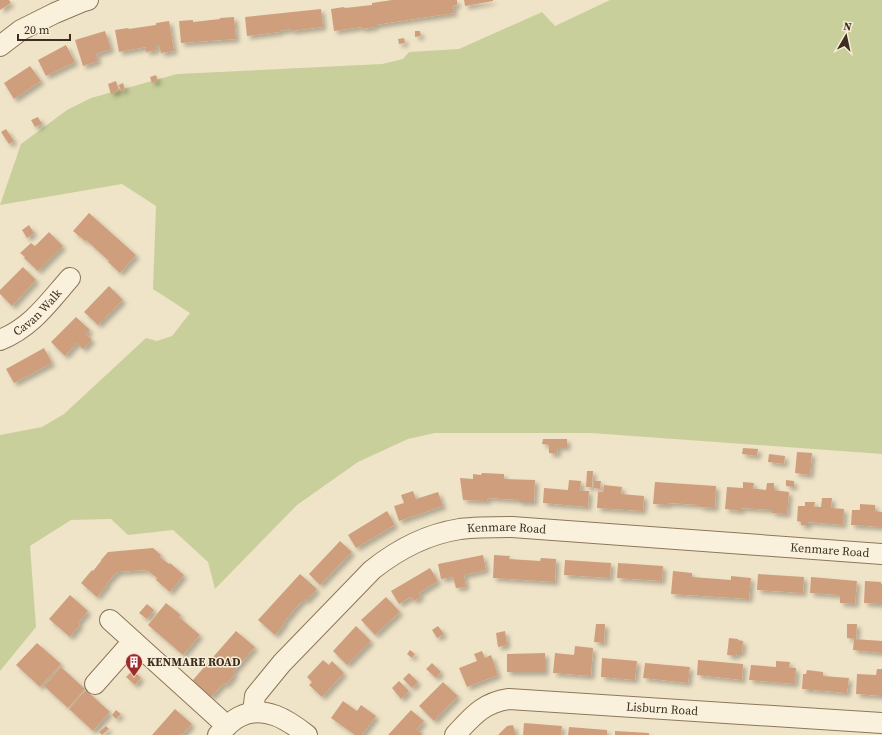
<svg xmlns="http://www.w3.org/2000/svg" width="882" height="735" viewBox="0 0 882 735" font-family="'Source Serif 4',serif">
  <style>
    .green { fill: #c9cf9b }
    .building { fill: #cf9f7d; filter: url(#shadow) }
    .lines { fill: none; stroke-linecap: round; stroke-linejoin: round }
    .minor-casing { stroke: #8d765c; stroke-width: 22 }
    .minor { stroke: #faf1dc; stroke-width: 20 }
    .labels { text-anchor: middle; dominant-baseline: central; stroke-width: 3; stroke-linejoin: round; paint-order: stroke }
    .street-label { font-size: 12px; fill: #3d2e20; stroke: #f7eed8 }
    .poi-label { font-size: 12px; font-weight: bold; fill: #3d2e20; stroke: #f7eed8; text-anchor: start }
  </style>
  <defs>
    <filter id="shadow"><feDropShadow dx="3.5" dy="3.5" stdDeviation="2" flood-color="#0004"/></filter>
  </defs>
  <rect width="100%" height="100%" fill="#f0e4c8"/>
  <polygon class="green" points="610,0 882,0 882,454 591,433 435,433 408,439 358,462 297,505 215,589 208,562 173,530 128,535 111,519 71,520 30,546 36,627 0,671 0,435 42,427 64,414 146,338 157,341 172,336 190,313 153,289 156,206 122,184 0,205 21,144 67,110 91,98 177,74 382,64 403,59 409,52 459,49 542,12 555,26"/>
  <g class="building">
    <polygon points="0,0 9,0 11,3 0,10"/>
    <polygon points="392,0 457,0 457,5 453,6 454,13 375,25 375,27 362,29 361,27 334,31 331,9 344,7 345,8 372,5 372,3"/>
    <polygon points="464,0 493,0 493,1 465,6"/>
    <polygon points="321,9 323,27 291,31 291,29 279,31 279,32 247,36 245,17"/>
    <polygon points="234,17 236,39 181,43 179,21 193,20 193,22 220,19 220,18"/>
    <polygon points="169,21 174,51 161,53 159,45 156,46 157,50 146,52 146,47 119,52 115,30 128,28 129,29 142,27 156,25 156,23"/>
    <polygon points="105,31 111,49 96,54 98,61 83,66 75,40"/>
    <polygon points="415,31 420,31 421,36 415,37"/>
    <polygon points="404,38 405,43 399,44 398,39"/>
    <polygon points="66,45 75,62 46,76 38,60"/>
    <polygon points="30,66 41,81 14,99 4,83"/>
    <polygon points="156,75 158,81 152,83 150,77"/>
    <polygon points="116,81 119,91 111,94 108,84"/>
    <polygon points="123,83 125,90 121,91 119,85"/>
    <polygon points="38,117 42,124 35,127 31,120"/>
    <polygon points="6,129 14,141 9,144 1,132"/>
    <polygon points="89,213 136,255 120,273 108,262 109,261 86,240 85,241 73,231"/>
    <polygon points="29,225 34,233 27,238 22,230"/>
    <polygon points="49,232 63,246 38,271 24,258 25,257 20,253 31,243 35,246"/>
    <polygon points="23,267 36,280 12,306 0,294 0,290"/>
    <polygon points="109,286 123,300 98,325 84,312"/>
    <polygon points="76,317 90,330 86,334 92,340 83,349 77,343 65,356 51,342"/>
    <polygon points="44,348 52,363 14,383 6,369"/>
    <polygon points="543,439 567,439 567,447 558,447 557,454 549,453 549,445 542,444"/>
    <polygon points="743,448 758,449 757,456 742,454"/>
    <polygon points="797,452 812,453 810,475 795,473"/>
    <polygon points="769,454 785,456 784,464 768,462"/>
    <polygon points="587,471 593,471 592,487 586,487"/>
    <polygon points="482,473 504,474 504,479 535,480 534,502 518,502 519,500 488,498 487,501 463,500 460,478 473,479 473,474 481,475"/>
    <polygon points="569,480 581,481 580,491 589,491 588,507 543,503 544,488 568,490"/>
    <polygon points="786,480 794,481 794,487 786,486"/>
    <polygon points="594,481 601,481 600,489 594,488"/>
    <polygon points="655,482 716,486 715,508 700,507 700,505 669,503 668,505 653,504"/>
    <polygon points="743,482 754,483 753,489 758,489 766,490 767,483 774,483 774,490 789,492 787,514 772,513 772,510 757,509 741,508 741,511 725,509 727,487 743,488"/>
    <polygon points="604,485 622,487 621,494 644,496 643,511 597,508 598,492 603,492"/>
    <polygon points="413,491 416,499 438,492 443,506 399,521 394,506 404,503 401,495"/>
    <polygon points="822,498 832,498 831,508 844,509 843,525 808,522 808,526 801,525 801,522 797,521 798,506 805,506 805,502 815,502 814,507 821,507"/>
    <polygon points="860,504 875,505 875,511 882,512 882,527 851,525 852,510 860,510"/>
    <polygon points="387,511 395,525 356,548 348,535"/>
    <polygon points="340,541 352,552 320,585 309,574"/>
    <polygon points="153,548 161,555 160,557 169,564 170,563 184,575 170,592 156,580 157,578 148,571 147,572 145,570 118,572 117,574 116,573 107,583 108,584 97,597 81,583 92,570 93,571 101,561 101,560 108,552"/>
    <polygon points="483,555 486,570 464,575 466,587 456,588 453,577 441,579 438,564"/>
    <polygon points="494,555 510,556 509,559 540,561 541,558 556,559 555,582 493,578"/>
    <polygon points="565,560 611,563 610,578 564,575"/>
    <polygon points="618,563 663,566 662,581 617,578"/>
    <polygon points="430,568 438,581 419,593 421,597 414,601 411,597 399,604 391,591"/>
    <polygon points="673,571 692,573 692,577 731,580 731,576 751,578 749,599 671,594"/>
    <polygon points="300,574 317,589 306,601 304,599 294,610 284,622 285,623 275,635 258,620"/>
    <polygon points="758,574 804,577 803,593 757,590"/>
    <polygon points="811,577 857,581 855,604 840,603 840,595 810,593"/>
    <polygon points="865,581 881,582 881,584 882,584 882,604 864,603"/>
    <polygon points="70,595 88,611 78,623 80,625 70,637 49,619"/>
    <polygon points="386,597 400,612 375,635 361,620"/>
    <polygon points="166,603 181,615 179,617 200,635 183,655 148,625"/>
    <polygon points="147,604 154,610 147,619 139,613"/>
    <polygon points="596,624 605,624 604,643 594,642"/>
    <polygon points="847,624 857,624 856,639 847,638"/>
    <polygon points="356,626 371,641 347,665 333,651"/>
    <polygon points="438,626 444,634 437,638 432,630"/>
    <polygon points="236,631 255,647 233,672 235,674 226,685 224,683 211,697 192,681"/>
    <polygon points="505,631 507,645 498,647 496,633"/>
    <polygon points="729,638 738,639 738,640 743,641 742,653 737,653 736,656 727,655"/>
    <polygon points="854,639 882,641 882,653 853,650"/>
    <polygon points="37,643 61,664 40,687 16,665"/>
    <polygon points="575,646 593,648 591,676 553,673 555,653 574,655"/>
    <polygon points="410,650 415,654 412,658 407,654"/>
    <polygon points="482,651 485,658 491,655 498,675 467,687 459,668 477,661 474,654"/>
    <polygon points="545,653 545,672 507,672 507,654"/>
    <polygon points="602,658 637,661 635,680 601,677"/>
    <polygon points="323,660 329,665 332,661 344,673 322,697 309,685 312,682 307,677"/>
    <polygon points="698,660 743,664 742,680 697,675"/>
    <polygon points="776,661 790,662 789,668 796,668 795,684 749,680 751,665 776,667"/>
    <polygon points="432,663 441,672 436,678 426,669"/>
    <polygon points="645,663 690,667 688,683 643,678"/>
    <polygon points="61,667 85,689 68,708 44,686"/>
    <polygon points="877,669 882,669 882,696 856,694 857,674 876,675"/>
    <polygon points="133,670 141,678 135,685 126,677"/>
    <polygon points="807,670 823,672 823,676 849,678 847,693 802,689 803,674 806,674"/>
    <polygon points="409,673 418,682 412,688 403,679"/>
    <polygon points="399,681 409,691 401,699 392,688"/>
    <polygon points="443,682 458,696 434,721 419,706"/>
    <polygon points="86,690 110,712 93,731 69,709"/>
    <polygon points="343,701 357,711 361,705 376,716 362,735 355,735 331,718"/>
    <polygon points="175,709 192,724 182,735 179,734 179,735 152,735"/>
    <polygon points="116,710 121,714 116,719 112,715"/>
    <polygon points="411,710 424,721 417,729 422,734 421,735 388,735"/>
    <polygon points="524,723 562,726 561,735 523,735"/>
    <polygon points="513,725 516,735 498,735 507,726"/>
    <polygon points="106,726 109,729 102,735 99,732"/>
    <polygon points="569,727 607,730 607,735 568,735"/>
    <polygon points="615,731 649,733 649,735 615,735"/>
  </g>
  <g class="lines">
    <g class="minor-casing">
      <g id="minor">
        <polyline points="0,46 21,30 55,13 81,2 88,0"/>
        <path id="s1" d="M0,340c32,-13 48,-37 70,-62"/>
        <polyline points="110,620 227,726"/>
        <polyline points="95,684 133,641"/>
        <path id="s2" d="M253,712l2,-16 27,-33 90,-93c25,-20 56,-36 88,-41 17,-2 35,-2 52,-2l370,27"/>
        <path d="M218,735c6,-6 13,-14 21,-18 25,-13 49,3 68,18"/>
        <path id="s3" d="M455,735c17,-18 27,-32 54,-36l373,24"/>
      </g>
    </g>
    <use href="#minor" class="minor"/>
  </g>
  <defs>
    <g id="building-pin" transform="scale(0.9)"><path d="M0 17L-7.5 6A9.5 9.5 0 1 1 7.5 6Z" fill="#9e2a2b" stroke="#f7eed8"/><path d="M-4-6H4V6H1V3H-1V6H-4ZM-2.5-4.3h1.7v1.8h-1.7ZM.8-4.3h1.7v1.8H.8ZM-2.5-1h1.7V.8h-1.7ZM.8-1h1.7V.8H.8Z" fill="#fff"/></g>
  </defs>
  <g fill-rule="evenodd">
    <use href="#building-pin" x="134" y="662"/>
  </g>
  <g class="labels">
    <g class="street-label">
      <text stroke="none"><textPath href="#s1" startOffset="47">Cavan Walk</textPath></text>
      <text stroke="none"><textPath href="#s2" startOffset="333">Kenmare Road</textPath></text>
      <text stroke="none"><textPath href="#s2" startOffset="657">Kenmare Road</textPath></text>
      <text stroke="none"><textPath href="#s3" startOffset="220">Lisburn Road</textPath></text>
    </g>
    <g class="poi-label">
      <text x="147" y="662">KENMARE ROAD</text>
    </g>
  </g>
  <g transform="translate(846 36) rotate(9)" stroke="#f7eed8" stroke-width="3" paint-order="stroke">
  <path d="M0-3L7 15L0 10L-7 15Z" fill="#3d2e20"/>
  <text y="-6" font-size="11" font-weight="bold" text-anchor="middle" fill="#3d2e20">N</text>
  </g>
  <path d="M18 34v6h52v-6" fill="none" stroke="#3d2e20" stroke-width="2"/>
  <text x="24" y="34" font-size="12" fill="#3d2e20" stroke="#f7eed8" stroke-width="3" paint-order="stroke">20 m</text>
</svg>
